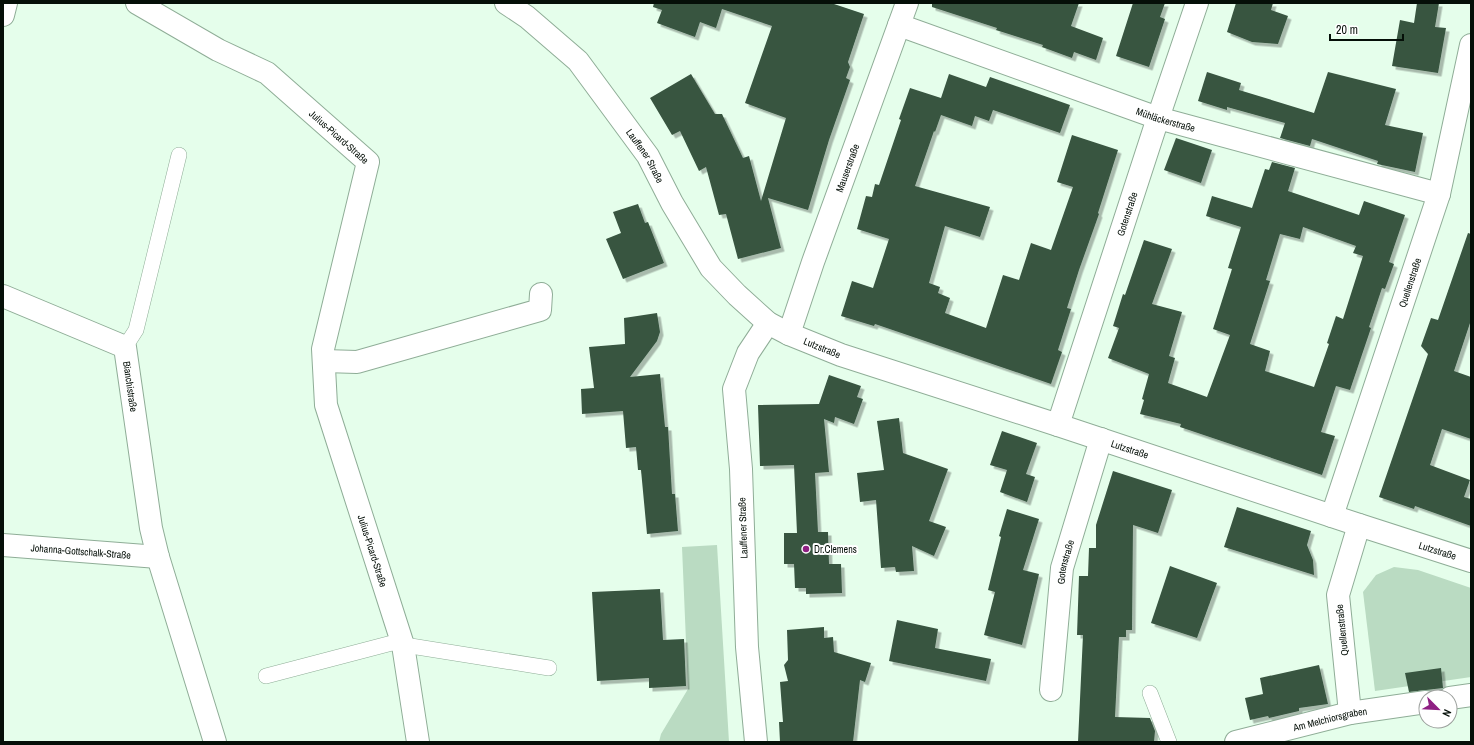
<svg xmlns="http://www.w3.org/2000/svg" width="1474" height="745" viewBox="0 0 1474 745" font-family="'Archivo Narrow',sans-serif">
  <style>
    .green { fill: #badbc2 }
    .building { fill: #385440; fill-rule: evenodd; filter: url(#shadow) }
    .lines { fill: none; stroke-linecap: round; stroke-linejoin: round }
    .service-casing { stroke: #8fad97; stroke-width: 16 }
    .minor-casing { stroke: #8fad97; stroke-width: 24 }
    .tertiary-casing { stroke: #8fad97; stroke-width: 24 }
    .service { stroke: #fff; stroke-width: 15 }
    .minor { stroke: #fff; stroke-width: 22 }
    .tertiary { stroke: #fff; stroke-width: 22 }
    .poi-dot { fill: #8f2083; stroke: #fff; stroke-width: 1.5 }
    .labels { text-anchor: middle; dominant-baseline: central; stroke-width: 4; stroke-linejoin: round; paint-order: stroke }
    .street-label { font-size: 10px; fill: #050f08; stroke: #fff }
    .poi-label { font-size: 10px; fill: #050f08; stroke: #fff; text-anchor: start }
  </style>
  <defs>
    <filter id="shadow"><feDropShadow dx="3.5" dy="3.5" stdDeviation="0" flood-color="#0004"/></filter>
  </defs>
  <rect width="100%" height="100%" fill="#e5feeb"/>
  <g class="green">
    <polygon points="717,545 729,742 659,742 661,734 688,689 682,547"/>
    <polygon points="1394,567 1418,570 1471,588 1471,677 1375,691 1363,592 1376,575"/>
  </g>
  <g class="building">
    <polygon points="654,3 831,3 864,14 848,62 850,67 846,78 850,80 829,140 808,210 768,198 781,248 738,259 726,214 719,215 706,167 699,171 680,131 672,135 650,98 691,74 715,114 722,114 743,158 749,156 761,201 786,118 745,103 772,26 722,9 716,28 700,22 695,37 657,23 662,10 653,7"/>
    <polygon points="932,3 1079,3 1071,26 1103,38 1096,60 1074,52 1072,58 1042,47 1043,45 996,30 997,28 932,7"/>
    <polygon points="1133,3 1165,3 1160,17 1165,19 1149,67 1116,56"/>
    <polygon points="1236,3 1273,3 1271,10 1288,16 1278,44 1252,42 1227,32"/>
    <polygon points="1417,3 1439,3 1435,27 1446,28 1438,73 1392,66 1400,20 1414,23"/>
    <polygon points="1207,72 1241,83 1239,90 1314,113 1328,72 1396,89 1385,125 1423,133 1415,172 1377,164 1378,161 1312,139 1310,146 1280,138 1285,123 1227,107 1227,110 1198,101"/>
    <polygon points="949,74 986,87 990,77 1070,105 1060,133 993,110 989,121 975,116 972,126 941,115 935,132 934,131 915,186 990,207 980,237 945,226 929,283 940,287 938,293 950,298 945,313 986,328 1003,275 1019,280 1031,243 1051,250 1073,187 1057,182 1072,135 1118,150 1098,213 1099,214 1079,270 1067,308 1071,309 1058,350 1062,352 1051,384 875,324 874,326 841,316 852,281 873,288 889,239 857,229 866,196 872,197 875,184 879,185 901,120 899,119 910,88 941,98"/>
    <polygon points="1176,138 1212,150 1201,183 1164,170"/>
    <path d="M1272,162l23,6 -7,23 71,24 5,-14 41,14 -16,47 5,2 -9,25 -3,-1 -13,39 2,1 -21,62 -14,-4 -15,46 14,4 -13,39 -142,-48 1,-3 -41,-10 4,-14 -2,-1 7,-25 -41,-16 11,-30 -6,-2 10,-32 2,1 19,-55 28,9 -20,55 30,8 -13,44 6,2 -7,25 39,14 23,-62 -17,-6 19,-60 -4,-1 13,-41 -35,-11 6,-20 40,12 13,-39 4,1zM1303,227l53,19 -3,7 10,3 -20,63 -7,-3 -9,27 2,1 -15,43 -49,-16 5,-20 -20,-7 20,-63 -4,-1 14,-46 20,5z"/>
    <polygon points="638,204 645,223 648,222 664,263 623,279 606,239 621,233 613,212"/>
    <polygon points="1468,233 1471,234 1471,320 1454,371 1471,377 1471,439 1442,429 1430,465 1470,480 1464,497 1471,499 1471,526 1415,506 1414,509 1379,497 1428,354 1421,346 1431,318 1438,320"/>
    <polygon points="657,313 660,332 657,341 630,377 660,374 665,427 668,427 672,494 675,494 678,531 647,534 641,470 638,470 636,447 626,448 623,411 582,414 581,389 594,388 589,347 625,344 624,318"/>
    <polygon points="829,375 861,386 857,397 863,399 854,424 835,417 834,423 824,419 829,472 815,473 818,532 828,532 829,564 841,564 842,593 806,594 806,588 795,588 794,564 784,564 784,533 797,533 794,465 760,466 758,405 819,404"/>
    <polygon points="899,418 903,453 948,469 929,521 946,527 934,556 912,546 914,571 896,572 895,567 881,568 876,500 860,502 857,473 884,470 877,421"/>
    <polygon points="1002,431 1037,443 1026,474 1035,477 1027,502 1000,492 1007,470 990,465"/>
    <polygon points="1113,471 1172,490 1158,533 1133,525 1132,630 1126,630 1126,637 1119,637 1115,717 1150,718 1155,731 1154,742 1078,742 1083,635 1077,635 1079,576 1088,576 1089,548 1096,548 1096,525"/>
    <polygon points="1237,507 1311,531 1307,545 1313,560 1314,575 1224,547"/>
    <polygon points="1007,509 1039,519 1023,570 1039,574 1022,645 984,635 995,592 988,590 1001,537 999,536"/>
    <polygon points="1170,566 1217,583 1197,638 1151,623"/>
    <polygon points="660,589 663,640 684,639 686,686 649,688 649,678 597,681 592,592"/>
    <polygon points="897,620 938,629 935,648 991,659 986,681 889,661"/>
    <polygon points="824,627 824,638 833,637 834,652 871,663 865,682 860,680 853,742 780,742 779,722 783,722 780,682 788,681 784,665 788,660 787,630"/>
    <polygon points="1319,665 1328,704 1299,708 1299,711 1269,718 1268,716 1250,720 1245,698 1263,694 1260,678"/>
    <polygon points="1441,668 1443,688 1409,692 1405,673"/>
  </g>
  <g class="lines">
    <g class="service-casing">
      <g id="service">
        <polyline points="125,347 136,330 179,155"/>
        <polyline points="266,676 392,643 549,668"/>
        <polyline points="1150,693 1169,742"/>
      </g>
    </g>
    <g class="minor-casing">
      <g id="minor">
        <path id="s1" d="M137,3l81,47 49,23 101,89 -45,187 3,56 77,240 15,97"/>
        <polyline points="3,15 6,3"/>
        <path id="s2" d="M899,25l259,93 281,76"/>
        <path id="s3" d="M3,296l122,51 26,181 7,29 57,185"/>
        <path id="s4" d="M789,334l24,-72 94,-259"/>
        <polyline points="324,361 357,362 540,310 541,294"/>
        <path id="s5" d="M1058,425l100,-307 39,-115"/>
        <path id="s6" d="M1332,516l107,-322 32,-149"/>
        <path id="s7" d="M3,545l155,12"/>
        <path id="s8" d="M1051,690l11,-122 39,-129"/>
        <polyline points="1450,698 1471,695"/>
        <polyline points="1350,713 1338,595 1359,525"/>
        <polyline points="756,742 747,647 741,469 734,389 748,353 768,323"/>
        <path id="s9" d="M1236,742l114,-29 76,-11"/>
      </g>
    </g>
    <g class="tertiary-casing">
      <g id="tertiary">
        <path id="s10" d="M506,3l21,14 51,44 70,95 24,47 39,65 26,27 31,28 21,11 52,21 217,70 301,100 112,36"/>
      </g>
    </g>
    <use href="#service" class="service"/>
    <use href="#minor" class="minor"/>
    <use href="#tertiary" class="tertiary"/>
  </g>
  <circle class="poi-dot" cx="806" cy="549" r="4"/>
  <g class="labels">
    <g class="street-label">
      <text stroke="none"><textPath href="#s2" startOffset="283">Mühläckerstraße</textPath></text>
      <text stroke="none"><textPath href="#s1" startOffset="244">Julius-Picard-Straße</textPath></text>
      <text stroke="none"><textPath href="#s10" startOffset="209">Lauffener Straße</textPath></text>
      <text stroke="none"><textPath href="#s4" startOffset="176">Mauserstraße</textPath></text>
      <text stroke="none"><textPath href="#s5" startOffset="222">Gotenstraße</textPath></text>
      <text stroke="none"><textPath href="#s6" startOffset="246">Quellenstraße</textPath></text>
      <text stroke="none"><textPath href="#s10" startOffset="478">Lutzstraße</textPath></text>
      <text stroke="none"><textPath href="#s3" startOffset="172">Bianchistraße</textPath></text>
      <text stroke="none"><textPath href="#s10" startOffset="802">Lutzstraße</textPath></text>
      <text transform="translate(743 528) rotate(-92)">Lauffener Straße</text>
      <text stroke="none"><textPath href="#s10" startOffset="1126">Lutzstraße</textPath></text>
      <text stroke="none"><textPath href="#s7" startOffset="78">Johanna-Gottschalk-Straße</textPath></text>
      <text stroke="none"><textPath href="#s1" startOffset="684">Julius-Picard-Straße</textPath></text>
      <text stroke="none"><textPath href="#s8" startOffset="129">Gotenstraße</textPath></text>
      <text transform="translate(1342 630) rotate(-96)">Quellenstraße</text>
      <text stroke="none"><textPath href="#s9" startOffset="97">Am Melchiorsgraben</textPath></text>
    </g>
    <g class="poi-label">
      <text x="814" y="549">Dr.Clemens</text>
    </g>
  </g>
  <rect width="1474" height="745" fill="none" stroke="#050f08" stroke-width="8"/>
  <g transform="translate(1438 709) rotate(114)"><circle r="19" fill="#ffffff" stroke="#9b9f9c"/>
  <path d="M0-3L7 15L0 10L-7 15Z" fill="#8f2083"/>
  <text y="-6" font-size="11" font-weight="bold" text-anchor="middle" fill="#050f08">N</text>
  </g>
  <path d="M1330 34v6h73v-6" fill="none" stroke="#050f08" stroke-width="2"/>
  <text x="1336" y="34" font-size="12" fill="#050f08" stroke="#ffffff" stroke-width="3" paint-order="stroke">20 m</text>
</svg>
